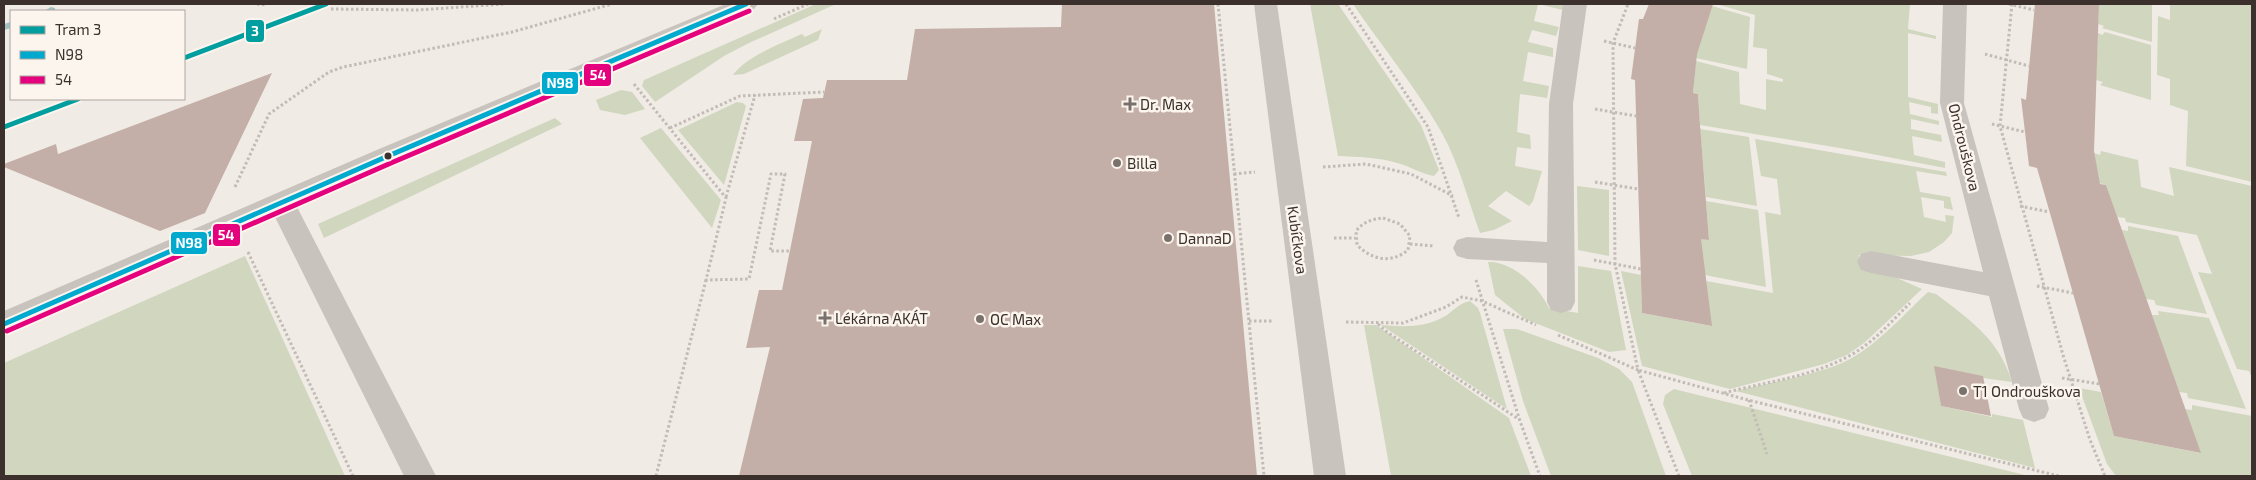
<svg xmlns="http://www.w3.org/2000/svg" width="2256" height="480" viewBox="0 0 2256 480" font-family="'Exo 2',sans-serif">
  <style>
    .green { fill: #d1d6bf }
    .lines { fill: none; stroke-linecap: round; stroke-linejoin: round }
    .stream { fill: #a1c2c1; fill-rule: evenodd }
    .building { fill: #c3afa7 }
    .path { stroke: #c2bbb6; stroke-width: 3; stroke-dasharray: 2.5 2.5; stroke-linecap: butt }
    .minor { fill: #c9c3be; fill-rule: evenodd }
    .bus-1-casing { stroke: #fbf5ee; stroke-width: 9 }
    .bus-2-casing { stroke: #fbf5ee; stroke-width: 9 }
    .bus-1 { stroke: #00a9ce; stroke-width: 5 }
    .bus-2 { stroke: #e5007d; stroke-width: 5 }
    .tram-1-casing { stroke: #fbf5ee; stroke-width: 9 }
    .tram-1 { stroke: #009e9e; stroke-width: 5 }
    .poi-dot { fill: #7a716c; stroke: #fbf5ee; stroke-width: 2 }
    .bus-dot { fill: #3b302b; stroke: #fbf5ee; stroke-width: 2 }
    .labels { text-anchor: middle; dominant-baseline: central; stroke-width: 5; stroke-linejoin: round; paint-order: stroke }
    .poi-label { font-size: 15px; fill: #3b302b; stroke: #fbf5ee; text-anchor: start }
    .street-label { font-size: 15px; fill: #3b302b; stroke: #fbf5ee }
    .line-badge { stroke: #fbf5ee; stroke-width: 2 }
    .badge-label { font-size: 14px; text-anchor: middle; font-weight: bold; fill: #fff }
  </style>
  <rect width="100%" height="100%" fill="#f0ebe5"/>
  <g class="green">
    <polygon points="816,4 836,4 749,43 724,56 655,102 642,86 644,80 651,77"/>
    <path d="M1310,4h28l83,121 18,45 -5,6c-13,-2 -24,-10 -37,-13 -19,-6 -39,-6 -59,-7z"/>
    <path d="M1353,4h212l-2,6 -25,-6 -4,17 25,6 -3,9 -24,-6 -4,12 25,6v9l-25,-5 -5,29 26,5 -2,12 -27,-4 -3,38 13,3 1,14 -14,-2 -2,19 27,5 -9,30 -4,5 -23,-15 -18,15 24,15 -18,9 -14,3c-12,-33 -21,-69 -38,-100 -26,-46 -60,-86 -89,-129z"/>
    <polygon points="1716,4 1910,4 1908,29 1936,36 1936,39 1908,33 1908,97 1938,104 1938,114 1931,113 1931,107 1909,102 1910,114 1939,121 1939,125 1911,119 1911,129 1941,135 1942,142 1912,136 1914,155 1945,162 1945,168 1846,149 1700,125 1698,94 1693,93 1696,61 1739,72 1740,104 1766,110 1766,79 1783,82 1783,79 1767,74 1767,49 1753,47 1755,15"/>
    <polygon points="2099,4 2152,4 2152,42 2102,28 2104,26 2098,24"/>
    <polygon points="2170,4 2252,4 2252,182 2186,166 2188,111 2170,105 2170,79 2157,75 2158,16 2170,20"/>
    <polygon points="1712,6 1750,17 1747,69 1696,58 1698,32"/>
    <path d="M822,29l-4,11 -74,34 -11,1c12,-18 49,-32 69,-41l3,3z"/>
    <polygon points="2105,32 2151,45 2151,100 2100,85 2103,82 2096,80 2098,33 2102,35"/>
    <polygon points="621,90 632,92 645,109 625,115 600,110 596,100"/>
    <polygon points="737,102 743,103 746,106 724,185 678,130"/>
    <polygon points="555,118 562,124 324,238 318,224"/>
    <polygon points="661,128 721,200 712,228 640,138"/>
    <polygon points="1700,129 1749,137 1757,206 1706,197"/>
    <polygon points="1755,139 1946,172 1947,176 1916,171 1920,192 1950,197 1953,210 1944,208 1944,201 1921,197 1924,217 1946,222 1945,215 1954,216 1952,233 1944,242 1929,252 1911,256 1859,255 1862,270 1888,274 1922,289 1864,343 1847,355 1824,364 1730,389 1642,366 1621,271 1641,275 1642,313 1711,326 1706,281 1773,293 1765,212 1781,215 1777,179 1761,176"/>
    <polygon points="2101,151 2138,160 2141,187 2174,196 2169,167 2252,186 2252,378 2249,371 2237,369 2198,272 2212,274 2197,235 2126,222 2125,218 2117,217 2106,185 2099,183 2094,153 2100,155"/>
    <polygon points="1577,186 1609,190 1609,256 1578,250"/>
    <polygon points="1706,201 1758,210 1766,287 1705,275 1700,238 1709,240"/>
    <polygon points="2128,226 2178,236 2207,314 2156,305 2154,300 2146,299 2122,230 2128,231"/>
    <polygon points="245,256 345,476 4,476 4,363"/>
    <path d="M1488,262c25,-1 51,25 61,46l29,5v-47l33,5 15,79 -17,2 -84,-33 -30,-24z"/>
    <path d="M1928,292l8,2c34,26 63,45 76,88l-29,-4 -1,-2 -47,-9 6,39 51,11v-3l31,6 12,48 -299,-77c32,-8 87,-17 114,-32 29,-16 54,-45 78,-67z"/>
    <path d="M1470,301l8,7 2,5 27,96 -126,-84c23,2 45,3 66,-10 8,-6 13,-12 23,-14z"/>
    <polygon points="2158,311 2209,318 2246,409 2188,398 2187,393 2179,392 2152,315 2159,315"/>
    <polygon points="1364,325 1376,325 1509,418 1531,476 1391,476"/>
    <polygon points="1503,329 1517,329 1598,358 1619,369 1632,382 1666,476 1551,476 1523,401"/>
    <polygon points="2079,388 2101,392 2114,436 2200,453 2185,409 2192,410 2192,405 2252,416 2252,476 2116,476 2107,464"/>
    <polygon points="1674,389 1698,395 2029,476 1692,476 1663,404 1665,395"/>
  </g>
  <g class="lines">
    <g class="stream">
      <polygon points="51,7 55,8 55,11 44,11"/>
      <polygon points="11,22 11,28 4,30 4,24"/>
    </g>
  </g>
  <g class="building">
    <polygon points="1062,4 1214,4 1257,476 739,476 770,347 746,348 759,290 782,290 812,141 794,141 803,99 823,98 827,80 907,80 915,29 1061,27"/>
    <polygon points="1649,4 1713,4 1697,54 1693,93 1698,94 1700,125 1709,240 1701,239 1712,326 1642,313 1635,80 1631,79 1639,19 1643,19"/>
    <polygon points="2035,4 2099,4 2094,151 2100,184 2106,185 2201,453 2114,436 2037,168 2029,166 2021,98 2026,100"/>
    <polygon points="272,73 205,213 160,231 4,167 4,164 56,144 58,154"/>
    <polygon points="1934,366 1983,376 1991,416 1941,406"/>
  </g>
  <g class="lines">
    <g class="path">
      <polyline points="257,4 266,5"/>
      <polyline points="1218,4 1264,476"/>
      <polyline points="1346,4 1428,127 1459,218"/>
      <polyline points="2009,4 2034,10"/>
      <polyline points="2012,4 2000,126 2063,355 2090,440 2105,476"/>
      <polyline points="331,9 418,10 504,4"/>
      <polyline points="774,19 808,4"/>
      <polyline points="1604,41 1635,48"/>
      <polyline points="1985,54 2029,66"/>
      <polyline points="634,84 726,198 706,280 749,279 771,174 785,174 770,251 790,251"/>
      <polyline points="1595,109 1636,116"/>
      <polyline points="1992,124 2025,132"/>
      <polyline points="670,128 740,96 824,92"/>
      <polyline points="1323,167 1366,164 1411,174 1453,196"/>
      <polyline points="1234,174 1255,172"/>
      <polyline points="1595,182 1638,189"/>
      <polyline points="235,187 269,114 329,72 343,67 512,32 612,4"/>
      <polyline points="726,197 755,95"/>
      <polyline points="2020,206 2049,212"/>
      <path d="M1383,218l17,6 10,12 -2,14c-17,14 -36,10 -51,-5l-1,-14c7,-9 16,-12 27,-13z"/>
      <polyline points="1334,238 1355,238"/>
      <polyline points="1410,244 1434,246"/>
      <polyline points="248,252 353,476"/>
      <polyline points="1594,260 1641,269"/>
      <polyline points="1476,280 1520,421 1540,476"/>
      <polyline points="2037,286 2073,293"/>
      <polyline points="1249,321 1272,321"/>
      <polyline points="1346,322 1403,323 1446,307 1462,297 1482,301 1536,325"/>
      <polyline points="1378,324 1387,332 1520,420"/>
      <polyline points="1558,335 1638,370 1615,264 1613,43 1628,4"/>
      <polyline points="2062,378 2100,384"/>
      <path d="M1724,393c41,-11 87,-16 125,-37 24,-13 42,-34 61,-53"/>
      <polyline points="1749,400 1767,454"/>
      <polyline points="656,476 706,280"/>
      <polyline points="1679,476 1638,370 1748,400 2059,476"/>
    </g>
    <g class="minor">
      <polygon points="726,4 758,4 754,9 297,207 436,476 404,476 275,217 4,336 4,311 379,149"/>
      <polygon points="1254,4 1277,4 1346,476 1314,476"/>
      <polygon points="1563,4 1587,4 1573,104 1575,302 1571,310 1561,313 1551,310 1547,302 1547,263 1467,259 1457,256 1453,248 1457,240 1467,237 1547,242 1549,104"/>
      <polygon points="1943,4 1967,4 1964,103 2049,409 2045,418 2034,422 2023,418 2019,409 1989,296 1871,273 1861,270 1857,262 1861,254 1871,251 1983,272 1940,103"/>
    </g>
    <g class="bus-1-casing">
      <polyline id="bus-1" points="4,324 388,156 746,4"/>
    </g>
    <g class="bus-2-casing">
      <polyline id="bus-2" points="7,331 391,163 749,11"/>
    </g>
    <use href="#bus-1" class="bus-1"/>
    <use href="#bus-2" class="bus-2"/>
    <g class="tram-1-casing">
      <g id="tram-1">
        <polyline points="184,58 326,4"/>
        <polyline points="4,127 78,99"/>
      </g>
    </g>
    <use href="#tram-1" class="tram-1"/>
  </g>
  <g class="poi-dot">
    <path d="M1127.5 96.5h5v5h5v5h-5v5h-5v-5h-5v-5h5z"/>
    <circle cx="1117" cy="163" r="5"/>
    <circle cx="1168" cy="238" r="5"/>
    <path d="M822.5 310.5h5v5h5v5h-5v5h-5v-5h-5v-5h5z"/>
    <circle cx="980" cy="319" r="5"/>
    <circle cx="1963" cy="391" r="5"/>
  </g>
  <circle class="bus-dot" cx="388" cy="156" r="4.5"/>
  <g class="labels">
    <g class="poi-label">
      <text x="1140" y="104">Dr. Max</text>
      <text x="1127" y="163">Billa</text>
      <text x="1178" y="238">DannaD</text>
      <text x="835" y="318">Lékárna AKÁT</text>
      <text x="990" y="319">OC Max</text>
      <text x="1973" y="391">T1 Ondrouškova</text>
    </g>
    <g class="street-label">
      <text transform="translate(1965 147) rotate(76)">Ondrouškova</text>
      <text transform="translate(1298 240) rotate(82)">Kubíčkova</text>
    </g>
  </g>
  <g class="line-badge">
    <rect x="245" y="19" width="20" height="24" rx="5" fill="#009e9e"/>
    <rect x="583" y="63" width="29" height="24" rx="5" fill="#e5007d"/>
    <rect x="541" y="71" width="38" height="24" rx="5" fill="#00a9ce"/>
    <rect x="212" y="223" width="29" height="24" rx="5" fill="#e5007d"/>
    <rect x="170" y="231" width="38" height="24" rx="5" fill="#00a9ce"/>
  </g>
  <g class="badge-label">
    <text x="255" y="36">3</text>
    <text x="598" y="80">54</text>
    <text x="560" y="88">N98</text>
    <text x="226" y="240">54</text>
    <text x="189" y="248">N98</text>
  </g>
  <rect width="2256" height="480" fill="none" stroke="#3b302b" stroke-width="10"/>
  <rect x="10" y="10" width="175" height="90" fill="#fbf5ee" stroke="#aea6a0"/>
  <rect x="20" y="26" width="25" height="8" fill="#009e9e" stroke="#aea6a0"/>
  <text x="55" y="35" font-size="15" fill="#3b302b">Tram 3</text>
  <rect x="20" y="51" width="25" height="8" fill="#00a9ce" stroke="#aea6a0"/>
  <text x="55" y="60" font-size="15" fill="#3b302b">N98</text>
  <rect x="20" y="76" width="25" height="8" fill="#e5007d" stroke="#aea6a0"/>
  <text x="55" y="85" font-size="15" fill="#3b302b">54</text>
</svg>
